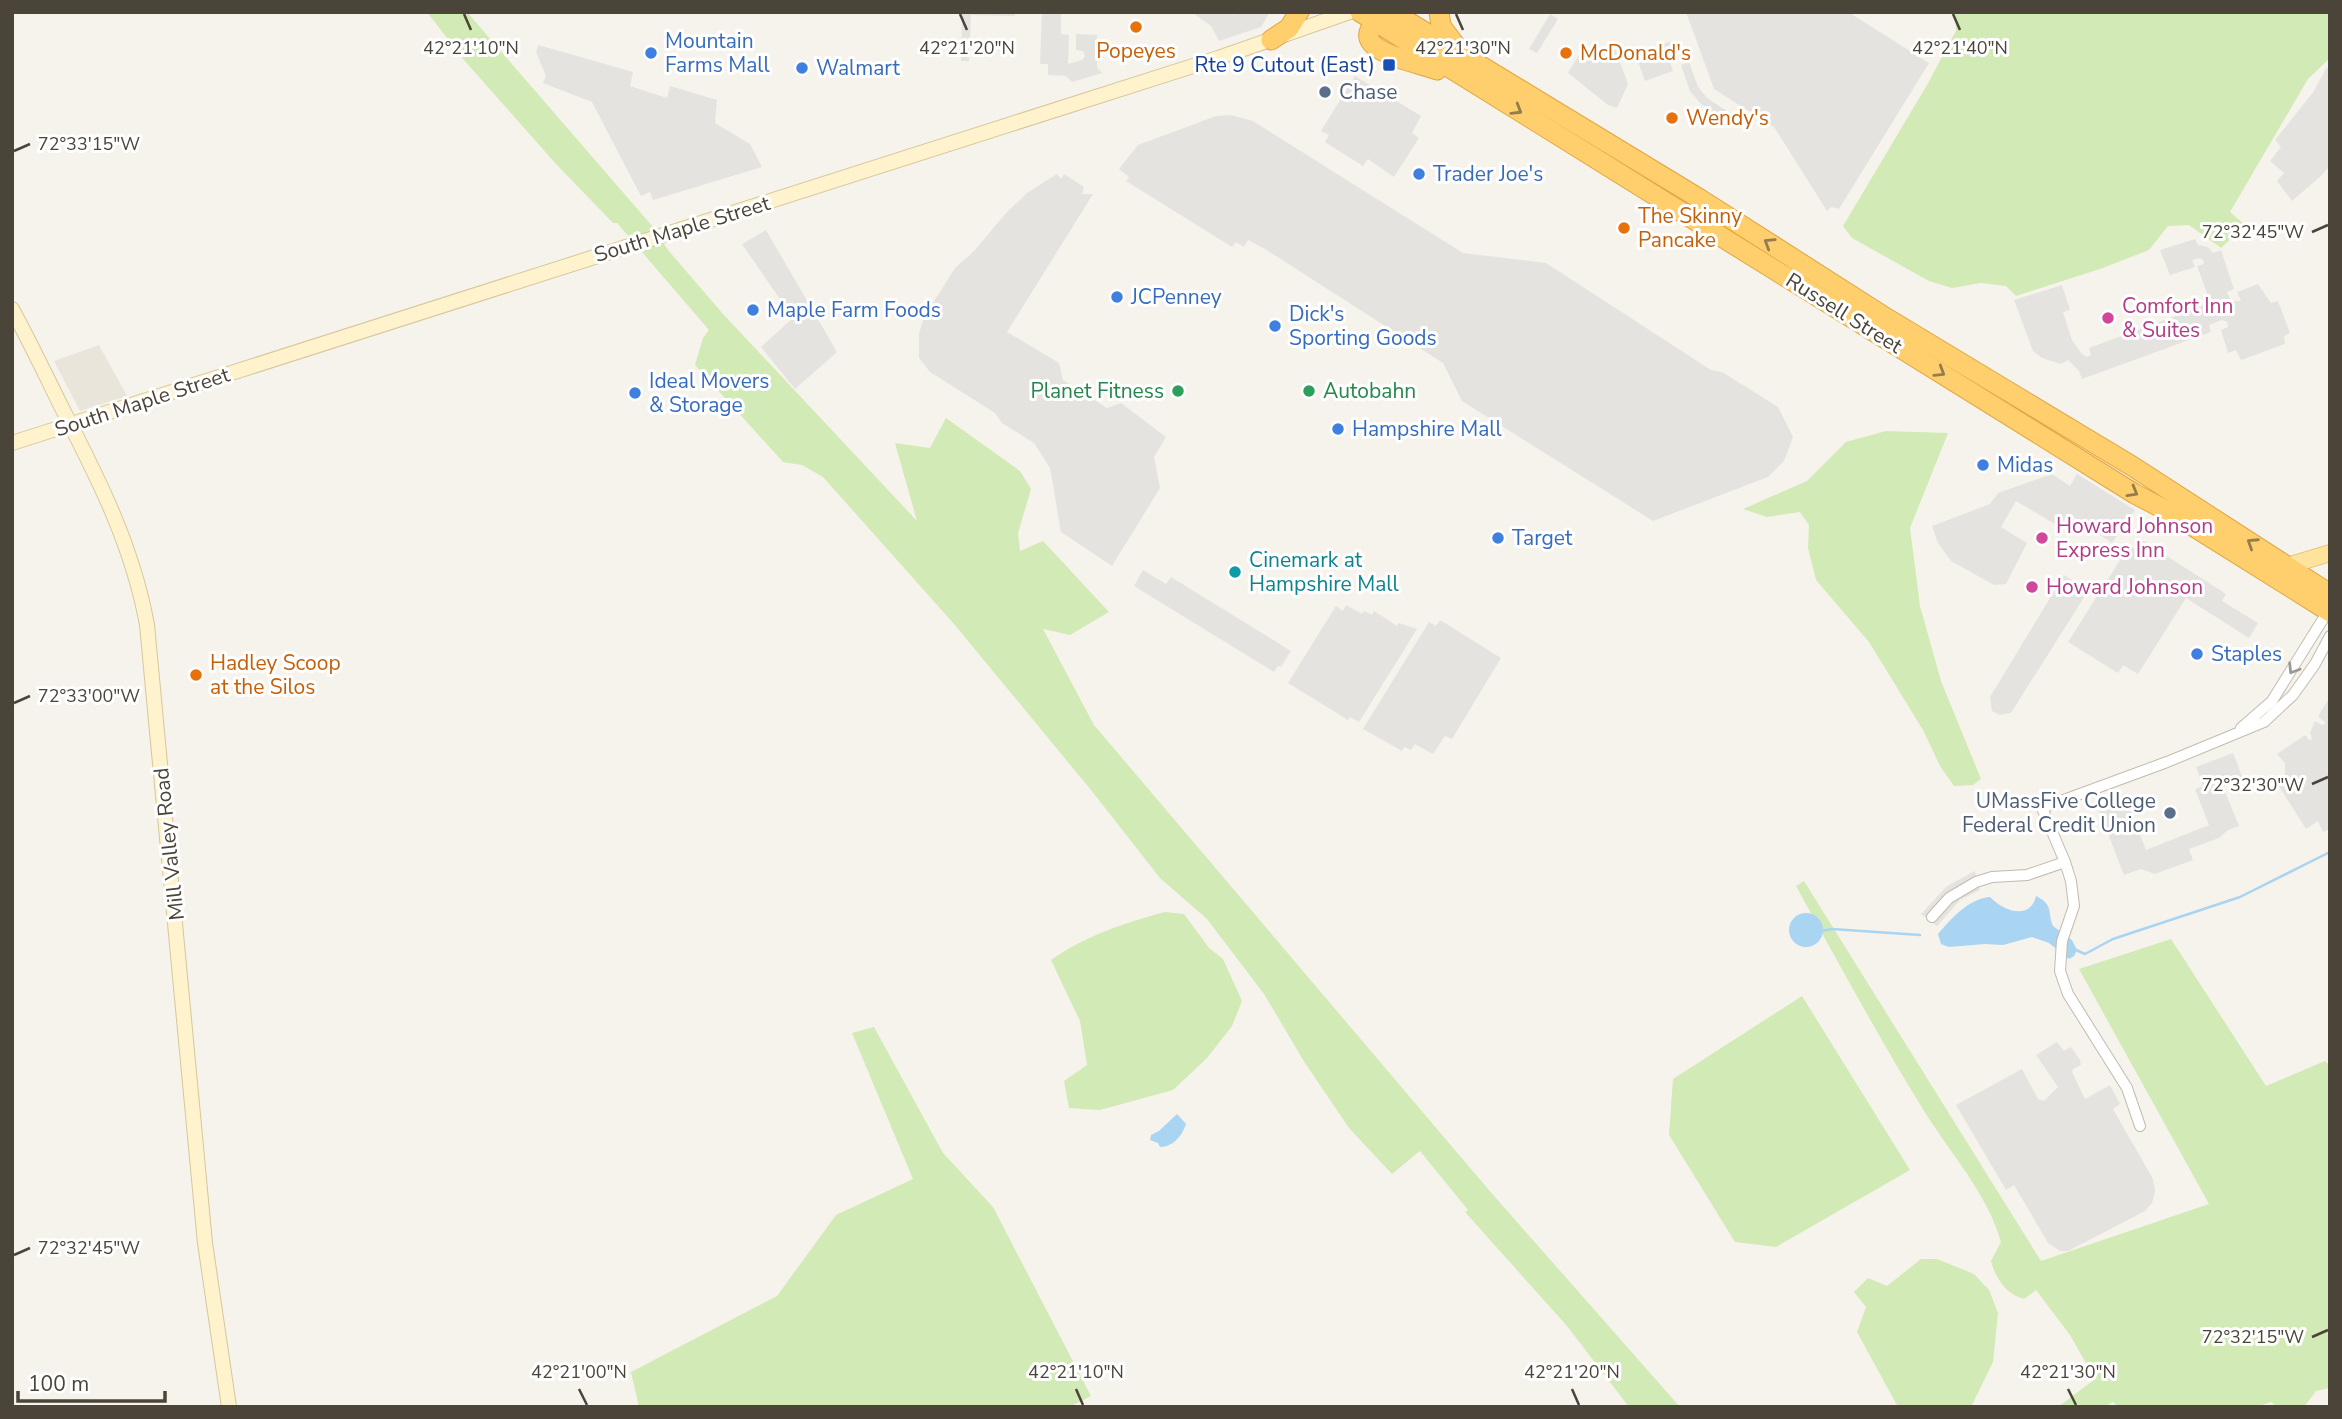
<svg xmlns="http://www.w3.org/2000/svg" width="2342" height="1419" viewBox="0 0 2342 1419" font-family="'Nunito Sans',sans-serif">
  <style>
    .residential { fill: #eae5da }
    .green { fill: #d2eab5 }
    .parking { fill: #e5e3e0 }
    .water { fill: #a9d4f2 }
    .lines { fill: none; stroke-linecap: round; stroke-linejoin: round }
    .stream { stroke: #a9d4f2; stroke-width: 2.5 }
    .street-casing { stroke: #c2bbae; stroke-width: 12 }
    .secondary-casing { stroke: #d6c79b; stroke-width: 16 }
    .primary-casing { stroke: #e6c16a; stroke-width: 18 }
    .highway-casing { stroke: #e0a43c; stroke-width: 21 }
    .street { stroke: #fff; stroke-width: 10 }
    .secondary { stroke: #fff3cd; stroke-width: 14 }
    .primary { stroke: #ffe39c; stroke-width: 16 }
    .highway { stroke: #ffcf6e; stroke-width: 19 }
    .oneway { stroke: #937c4e }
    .oneway2 { stroke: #9c9892 }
    .ticks { fill: none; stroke: #4b4439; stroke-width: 2.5 }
    .food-dot { fill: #e8710a; stroke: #fff; stroke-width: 2.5 }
    .shop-dot { fill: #3f7fe0; stroke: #fff; stroke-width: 2.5 }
    .transit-dot { fill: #1a4fb4; stroke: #fff; stroke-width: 2.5 }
    .service-dot { fill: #5c6f8a; stroke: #fff; stroke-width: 2.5 }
    .hotel-dot { fill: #d1479c; stroke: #fff; stroke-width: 2.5 }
    .leisure-dot { fill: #2e9e5b; stroke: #fff; stroke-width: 2.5 }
    .culture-dot { fill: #0f9aa8; stroke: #fff; stroke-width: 2.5 }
    .labels { text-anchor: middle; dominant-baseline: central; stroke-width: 6; stroke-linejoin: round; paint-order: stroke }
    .shop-label { font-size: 21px; fill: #366cbe; stroke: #fff; text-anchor: start }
    .food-label { font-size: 21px; fill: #c56008; stroke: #fff; text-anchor: start }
    .transit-label { font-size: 21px; fill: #164399; stroke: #fff; text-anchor: end }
    .service-label { font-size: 21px; fill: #4e5e75; stroke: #fff; text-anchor: start }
    .street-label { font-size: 21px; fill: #4b4439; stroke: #fff }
    .hotel-label { font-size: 21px; fill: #b23c85; stroke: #fff; text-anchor: start }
    .leisure-label { font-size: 21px; fill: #27864d; stroke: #fff; text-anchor: end }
    .culture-label { font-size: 21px; fill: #0d838f; stroke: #fff; text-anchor: start }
    .ticks-label { font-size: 18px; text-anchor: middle; fill: #4b4439; stroke: #fff; stroke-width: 6; stroke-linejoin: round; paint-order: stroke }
  </style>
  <rect width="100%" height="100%" fill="#f6f3ec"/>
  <polygon class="residential" points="99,345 127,396 80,411 54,361"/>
  <g class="green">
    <polygon points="427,12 467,12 653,227 668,250 723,314 917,521 895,443 930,448 946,418 1020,471 1031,489 1018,533 1020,551 1043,541 1109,612 1070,635 1043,629 1094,725 1488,1189 1680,1407 1629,1407 1567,1326 1465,1212 1468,1210 1420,1151 1392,1174 1349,1128 1305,1063 1264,994 1207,919 1160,878 1091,790 954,624 823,477 802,465 783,462 695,365 703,338 709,330 617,223 613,223 556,164 464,60"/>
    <polygon points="1955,12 2330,12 2330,58 2308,79 2230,212 2245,225 2221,248 2189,225 2168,226 2149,250 2100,269 2016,296 2006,286 1981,283 1952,288 1929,281 1852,238 1843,226 1927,85 1956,31"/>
    <polygon points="1886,431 1948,433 1910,528 1920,606 1941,681 1981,779 1973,785 1954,786 1940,766 1923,730 1869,642 1816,580 1808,548 1809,525 1800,512 1767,517 1743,509 1807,481 1846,442"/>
    <path d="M1804,881l237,380 168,-57 -130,-235 92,-30 95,147 59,-25 5,5v322l-14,3 -12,16h-27l-6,-5 -15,5h-138l-5,-5 -9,5h-46l37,-28 -25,-44 -34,-45 -12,9c-17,-4 -29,-21 -33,-38l10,-19c-13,-47 -49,-87 -75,-128 -46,-74 -88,-152 -130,-228z"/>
    <path d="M1165,912l19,2 25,34 14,11 19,42 -10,25 -25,32 -34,32 -73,20 -31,-2 -5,-27 23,-16 -7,-44 -29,-61c34,-24 73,-37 114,-48z"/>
    <polygon points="1802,996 1910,1170 1776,1247 1735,1242 1669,1135 1673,1079"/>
    <polygon points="874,1027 943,1153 993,1207 1091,1396 1069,1407 639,1407 631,1372 777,1296 836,1215 913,1179 852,1033"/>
    <polygon points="1921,1259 1937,1259 1974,1274 1989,1290 1998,1313 1993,1362 1971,1407 1898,1407 1857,1332 1866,1307 1854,1292 1868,1278 1887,1286"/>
  </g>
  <g class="parking">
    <polygon points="962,12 1015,12 1015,16 971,15 969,61 961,61"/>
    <polygon points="1042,12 1061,12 1061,34 1069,35 1068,64 1082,60 1085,56 1083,51 1076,50 1076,34 1097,35 1097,67 1102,73 1072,82 1066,76 1048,75 1048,64 1040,64"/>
    <polygon points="1192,12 1229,12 1234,15 1236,12 1270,12 1261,27 1219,41 1211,26"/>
    <polygon points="1686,12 1848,12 1929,63 1839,209 1831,207 1827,211 1774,127 1714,89"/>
    <polygon points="1550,14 1558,19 1537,53 1529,49"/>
    <polygon points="1672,41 1677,53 1668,56 1673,71 1645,81 1635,53"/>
    <polygon points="1613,43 1628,84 1617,108 1608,105 1568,73 1585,45 1597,58"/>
    <polygon points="538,45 633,72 630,86 667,98 670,86 717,100 715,123 750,144 762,167 653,200 650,192 641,196 592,102 543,83 546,76 536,52"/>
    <polygon points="1689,62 1698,87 1707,98 1733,115 1729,124 1700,103 1690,91 1681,65"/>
    <polygon points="2326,68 2330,68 2330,166 2321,176 2292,201 2277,181 2284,173 2270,161 2281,147 2275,140 2314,91"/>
    <polygon points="1355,76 1421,116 1412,133 1419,138 1394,177 1368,159 1363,166 1325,142 1329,135 1321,131"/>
    <polygon points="1230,115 1253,121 1463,253 1546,263 1711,370 1722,372 1778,407 1793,437 1784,461 1768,477 1653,521 1462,401 1443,363 1265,249 1248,240 1244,247 1236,242 1232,247 1126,181 1129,177 1119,169 1138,145 1216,116"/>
    <polygon points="1057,174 1061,179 1064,174 1084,187 1082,194 1093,194 1007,332 1059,363 1063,380 1107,408 1121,403 1166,437 1154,457 1160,488 1112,566 1061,532 1050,468 1034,443 1002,423 995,413 930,372 919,358 919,334 924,317 955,268 974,251 1006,213 1027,193"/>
    <polygon points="766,230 837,352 795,389 761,347 793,318 742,244"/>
    <polygon points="2195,239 2198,245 2208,247 2213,253 2221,250 2234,289 2227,292 2231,301 2241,301 2237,292 2258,284 2271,303 2278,301 2290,333 2284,336 2285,344 2241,360 2236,350 2228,353 2221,330 2228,327 2227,322 2222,320 2209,325 2211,332 2082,379 2079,371 2068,360 2061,364 2042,358 2033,351 2014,300 2062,285 2070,310 2063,312 2072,340 2082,354 2087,357 2091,355 2089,348 2208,304 2211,311 2216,310 2218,299 2210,301 2197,266 2204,264 2203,260 2199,258 2192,260 2195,267 2170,275 2160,250"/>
    <polygon points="2052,474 2070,486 2077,474 2135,510 2112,543 2068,513 2060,527 2016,501 2001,527 2027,543 2006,584 1994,585 1951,561 1938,543 1932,526 1990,504 1998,493"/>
    <polygon points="2142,540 2226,594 2222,601 2258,623 2249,638 2186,598 2138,674 2123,665 2118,673 2068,642 2129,546 2135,549"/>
    <polygon points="1143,570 1166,584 1171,577 1291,651 1281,667 1278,666 1274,672 1134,586"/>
    <polygon points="2064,575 2088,591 2011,713 2000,715 1992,711 1990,697"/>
    <polygon points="1346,605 1362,614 1364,611 1372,615 1374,611 1397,626 1399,623 1417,629 1359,722 1350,717 1348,720 1288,683 1336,606 1343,611"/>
    <polygon points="1440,620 1501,658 1452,739 1445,736 1433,754 1415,744 1411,750 1404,747 1402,751 1363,729 1429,622 1436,626"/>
    <polygon points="2330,697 2330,829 2323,832 2318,821 2306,829 2277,783 2285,778 2285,763 2277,754 2305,735 2310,741 2312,738 2310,733 2315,721 2322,725 2326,723 2318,716"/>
    <polygon points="2233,753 2243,779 2223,787 2239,826 2228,830 2219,838 2189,849 2193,860 2155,874 2141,869 2124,875 2097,805 2124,794 2146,850 2209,825 2195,789 2203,786 2196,767"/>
    <polygon points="1975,871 1980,890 1960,900 1937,926 1921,914 1947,886"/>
    <polygon points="2057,1042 2064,1051 2071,1047 2080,1060 2081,1065 2073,1069 2072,1072 2085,1099 2110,1085 2120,1104 2113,1109 2153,1179 2155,1191 2152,1203 2145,1211 2068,1251 2060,1251 2048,1243 2014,1185 2006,1190 1956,1105 2022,1069 2038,1099 2044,1101 2058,1087 2036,1055"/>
  </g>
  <g class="water">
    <path d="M2036,896c18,9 11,15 17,30l19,14 5,10 -3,6 -5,3 -20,-16 -17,-6 -29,8 -18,-1 -36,3 -8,-3 -3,-10c14,-16 30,-35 52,-37 13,14 40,24 46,-1z"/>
    <circle cx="1806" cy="930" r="17"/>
    <path d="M1177,1114l9,10c-4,12 -13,23 -26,23l-2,-4 -8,-3 1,-5 8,-4z"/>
  </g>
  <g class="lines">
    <g class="stream">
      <polyline points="1821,931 1832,929 1920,935"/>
      <polyline points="2076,950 2085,954 2113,939 2240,897 2330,852"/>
    </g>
    <g class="street-casing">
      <g id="street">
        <polyline points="2241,728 2272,701 2328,611"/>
        <polyline points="2065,862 2042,808 2167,762 2264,722 2293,695 2315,664 2330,636"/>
        <polyline points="1932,917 1949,898 1976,882 1992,877 2027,875 2065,862 2071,881 2074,906 2062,941 2060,971 2068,994 2127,1088 2140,1126"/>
      </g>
    </g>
    <g class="secondary-casing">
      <g id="secondary">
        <path d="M12,309c18,33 34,67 51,101 36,70 70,137 84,215l58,618 24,164"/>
        <polyline points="12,443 1218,58 1350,12"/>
      </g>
    </g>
    <g class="primary-casing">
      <polyline id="primary" points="2287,566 2330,553"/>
    </g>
    <g class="highway-casing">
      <g id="highway">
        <polyline points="1360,12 2135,494 2175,515 2330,612"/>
        <polyline points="1392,12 1700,199 1888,319 2132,466 2330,594"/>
        <polyline points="1439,12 1441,26 1456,46"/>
        <path d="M1385,16c-51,32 32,46 52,54"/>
        <polyline points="1271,40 1289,28 1299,12"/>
      </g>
    </g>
    <use href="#street" class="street"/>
    <use href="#secondary" class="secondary"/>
    <use href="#primary" class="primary"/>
    <use href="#highway" class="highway"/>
  </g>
  <defs><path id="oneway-chevron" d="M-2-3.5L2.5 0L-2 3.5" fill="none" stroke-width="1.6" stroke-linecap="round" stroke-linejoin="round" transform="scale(1.75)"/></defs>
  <g class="oneway">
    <use href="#oneway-chevron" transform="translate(1517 110) rotate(31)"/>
    <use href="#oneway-chevron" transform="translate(1769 243) rotate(-148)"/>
    <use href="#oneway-chevron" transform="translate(1940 372) rotate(32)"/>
    <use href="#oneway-chevron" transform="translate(2133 492) rotate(30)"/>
    <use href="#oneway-chevron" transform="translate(2252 543) rotate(-147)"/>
  </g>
  <use class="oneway2" href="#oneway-chevron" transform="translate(2293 669) rotate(122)"/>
  <path class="ticks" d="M464,14l7,16M960,14l7,16M1456,14l7,16M1953,14l7,16M14,151l16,-7M2312,232l16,-7M14,703l16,-7M2312,784l16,-7M14,1255l16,-7M2312,1337l16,-7M579,1389l8,16M1076,1389l7,16M1572,1389l7,16M2068,1389l8,16"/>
  <g class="food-dot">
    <circle cx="1136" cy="27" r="7"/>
    <circle cx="1566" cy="53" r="7"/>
    <circle cx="1672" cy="118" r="7"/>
    <circle cx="1624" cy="228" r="7"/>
    <circle cx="196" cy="675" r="7"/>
  </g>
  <g class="shop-dot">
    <circle cx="651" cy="53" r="7"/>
    <circle cx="802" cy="68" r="7"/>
    <circle cx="1419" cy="174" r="7"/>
    <circle cx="1117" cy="297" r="7"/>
    <circle cx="753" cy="310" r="7"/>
    <circle cx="1275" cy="326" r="7"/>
    <circle cx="635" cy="393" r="7"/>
    <circle cx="1338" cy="429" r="7"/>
    <circle cx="1983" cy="465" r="7"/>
    <circle cx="1498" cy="538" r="7"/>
    <circle cx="2197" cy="654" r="7"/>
  </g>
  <rect class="transit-dot" x="1382" y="58" width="14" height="14" rx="3.5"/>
  <g class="service-dot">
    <circle cx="1325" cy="92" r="7"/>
    <circle cx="2170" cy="813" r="7"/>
  </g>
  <g class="hotel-dot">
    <circle cx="2108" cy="318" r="7"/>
    <circle cx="2042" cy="538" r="7"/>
    <circle cx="2032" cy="587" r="7"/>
  </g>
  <g class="leisure-dot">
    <circle cx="1178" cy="391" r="7"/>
    <circle cx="1309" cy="391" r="7"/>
  </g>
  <circle class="culture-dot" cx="1235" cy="572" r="7"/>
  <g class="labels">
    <g class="shop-label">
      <text x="665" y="41">Mountain<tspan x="665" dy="24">Farms Mall</tspan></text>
      <text x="816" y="68">Walmart</text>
      <text x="1433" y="174">Trader Joe's</text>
      <text x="1131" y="297">JCPenney</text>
      <text x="767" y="310">Maple Farm Foods</text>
      <text x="1289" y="314">Dick's<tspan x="1289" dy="24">Sporting Goods</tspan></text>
      <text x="649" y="381">Ideal Movers<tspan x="649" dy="24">&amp; Storage</tspan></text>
      <text x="1352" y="429">Hampshire Mall</text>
      <text x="1997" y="465">Midas</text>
      <text x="1512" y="538">Target</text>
      <text x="2211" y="654">Staples</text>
    </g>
    <g class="food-label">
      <text x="1136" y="51" text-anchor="middle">Popeyes</text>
      <text x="1580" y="53">McDonald's</text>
      <text x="1686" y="118">Wendy's</text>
      <text x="1638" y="216">The Skinny<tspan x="1638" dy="24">Pancake</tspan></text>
      <text x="210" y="663">Hadley Scoop<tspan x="210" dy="24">at the Silos</tspan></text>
    </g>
    <g class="transit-label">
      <text x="1375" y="65">Rte 9 Cutout (East)</text>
    </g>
    <g class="service-label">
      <text x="1339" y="92">Chase</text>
      <text x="2156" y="801" text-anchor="end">UMassFive College<tspan x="2156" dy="24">Federal Credit Union</tspan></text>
    </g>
    <g class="street-label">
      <text transform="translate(682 229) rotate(-17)">South Maple Street</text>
      <text transform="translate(1844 313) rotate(32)">Russell Street</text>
      <text transform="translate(142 402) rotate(-18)">South Maple Street</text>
      <text transform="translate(169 844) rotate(-96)">Mill Valley Road</text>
    </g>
    <g class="hotel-label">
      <text x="2122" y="306">Comfort Inn<tspan x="2122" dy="24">&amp; Suites</tspan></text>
      <text x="2056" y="526">Howard Johnson<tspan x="2056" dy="24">Express Inn</tspan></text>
      <text x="2046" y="587">Howard Johnson</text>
    </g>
    <g class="leisure-label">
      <text x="1164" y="391">Planet Fitness</text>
      <text x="1323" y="391" text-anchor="start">Autobahn</text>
    </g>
    <g class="culture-label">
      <text x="1249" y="560">Cinemark at<tspan x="1249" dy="24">Hampshire Mall</tspan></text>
    </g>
  </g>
  <g class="ticks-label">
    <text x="471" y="54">42°21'10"N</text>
    <text x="967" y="54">42°21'20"N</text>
    <text x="1463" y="54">42°21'30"N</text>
    <text x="1960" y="54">42°21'40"N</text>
    <text x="89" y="150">72°33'15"W</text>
    <text x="2253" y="238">72°32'45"W</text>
    <text x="89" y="702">72°33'00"W</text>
    <text x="2253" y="791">72°32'30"W</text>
    <text x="89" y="1254">72°32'45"W</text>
    <text x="2253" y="1343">72°32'15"W</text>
    <text x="579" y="1378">42°21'00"N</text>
    <text x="1076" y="1378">42°21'10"N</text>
    <text x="1572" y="1378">42°21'20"N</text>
    <text x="2068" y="1378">42°21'30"N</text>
  </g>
  <rect width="2342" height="1419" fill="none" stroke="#4b4439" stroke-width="28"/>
  <path d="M18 1391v10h147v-10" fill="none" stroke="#4b4439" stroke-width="3.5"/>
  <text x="28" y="1391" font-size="21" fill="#4b4439" stroke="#ffffff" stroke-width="5" paint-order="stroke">100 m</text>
</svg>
